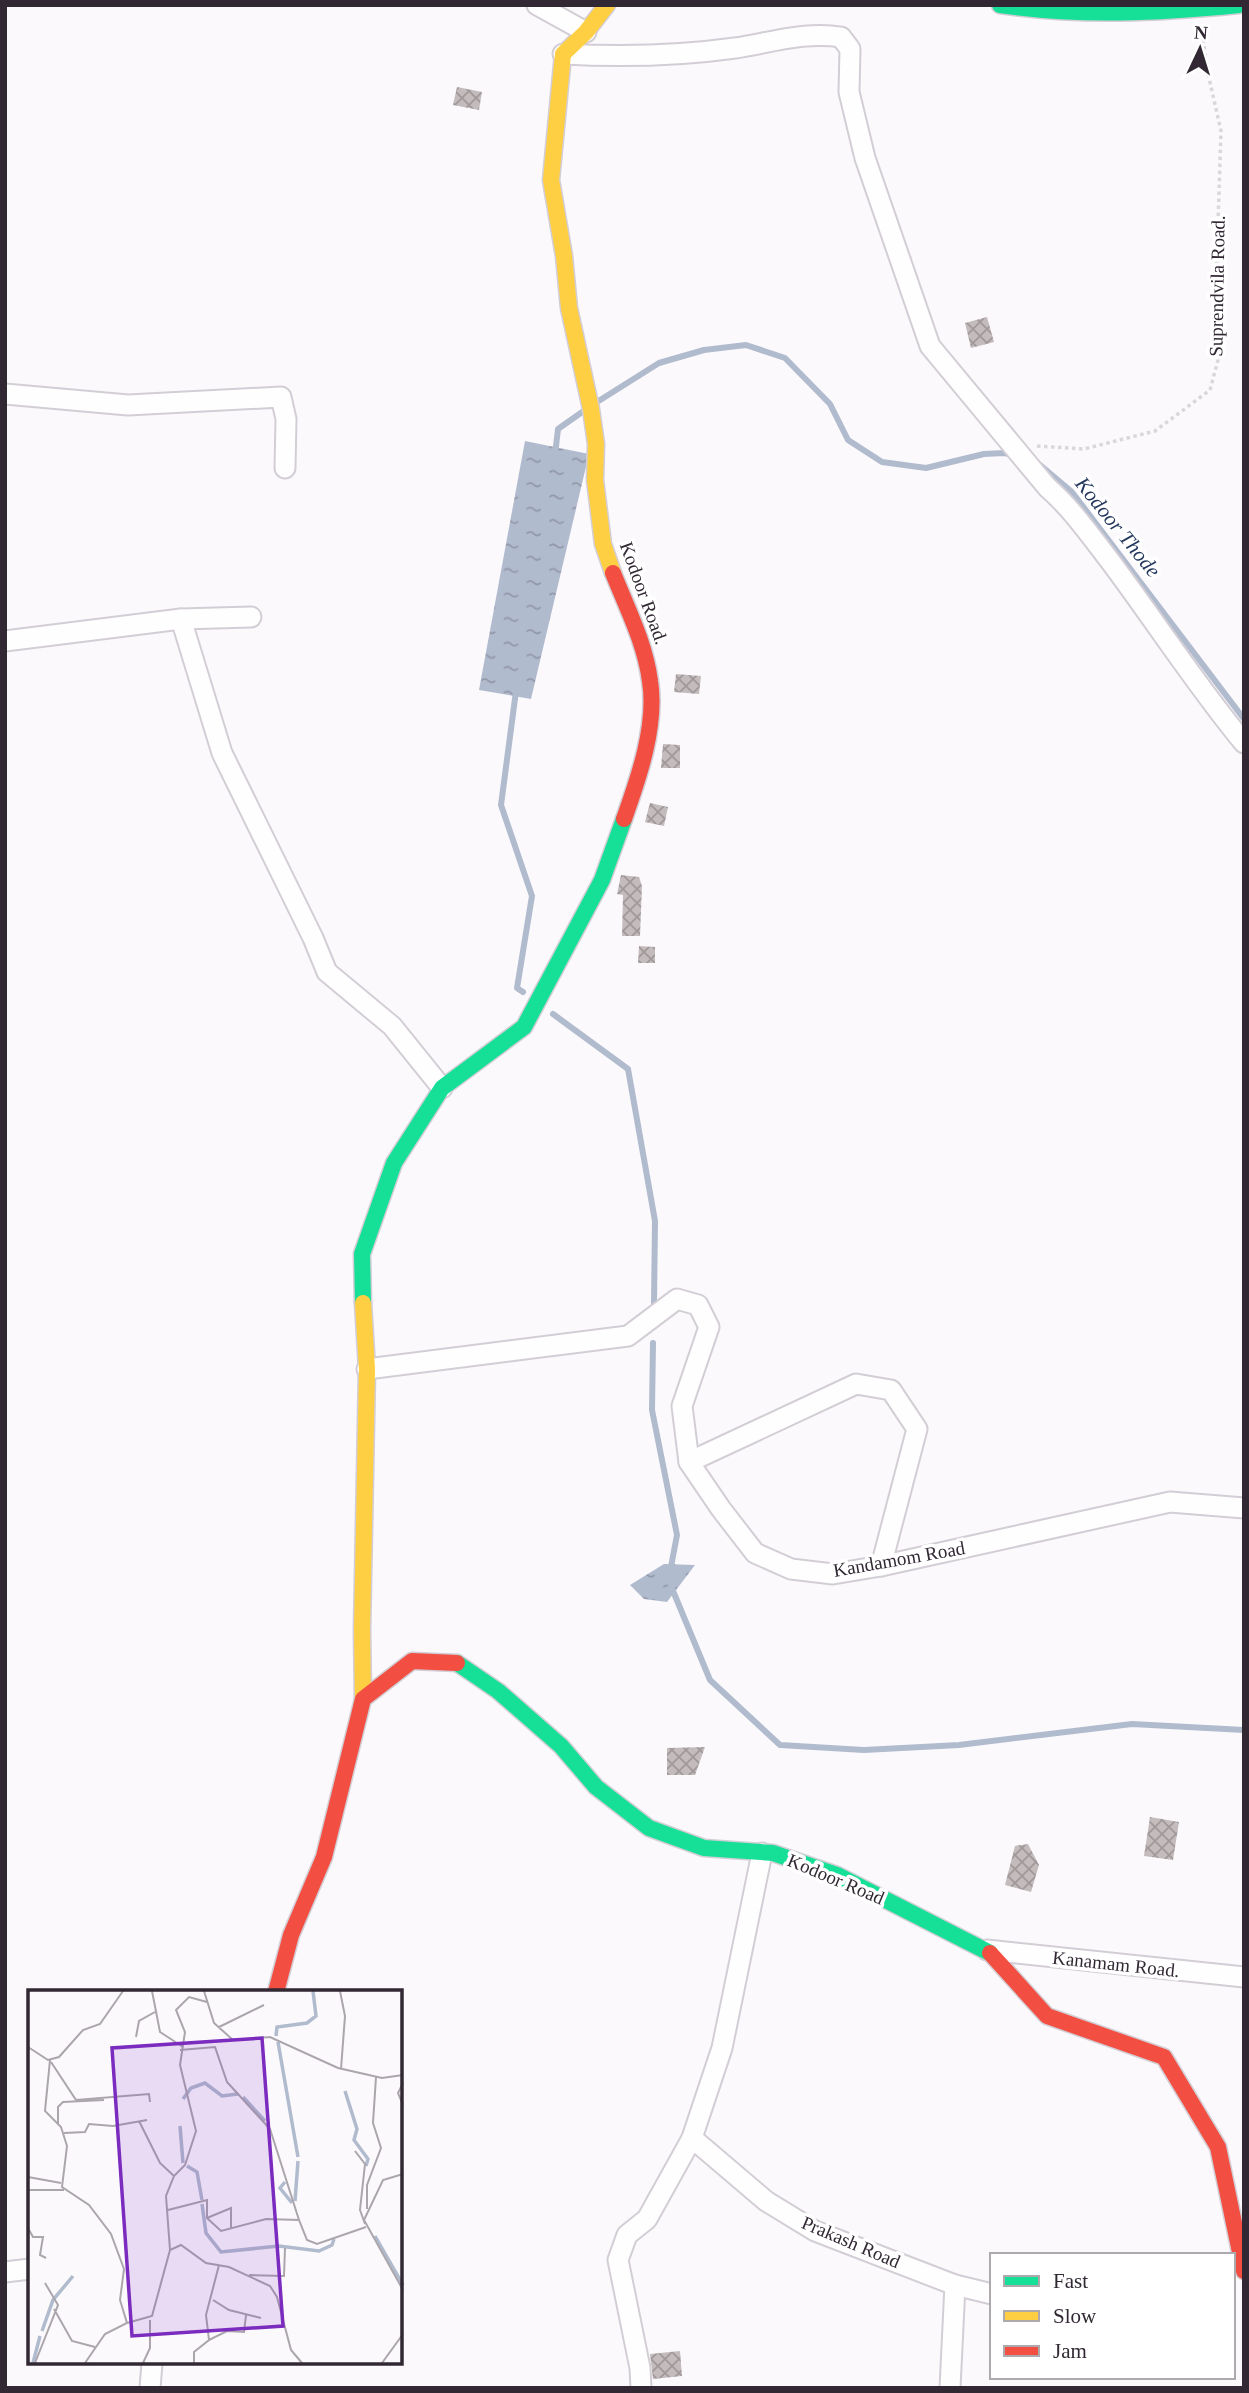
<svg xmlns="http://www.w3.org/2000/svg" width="1249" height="2393" viewBox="0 0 1249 2393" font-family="'Times New Roman',serif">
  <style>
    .water { fill: url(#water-ripples) }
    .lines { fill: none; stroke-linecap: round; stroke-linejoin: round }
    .stream { stroke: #b1bbce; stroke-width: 6 }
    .building { fill: url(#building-cross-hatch) }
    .street-casing { stroke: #d3ced5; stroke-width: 23 }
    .fast-casing { stroke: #d3ced5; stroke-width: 19 }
    .slow-casing { stroke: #d3ced5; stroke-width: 19 }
    .jam-casing { stroke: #d3ced5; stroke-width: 19 }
    .path { stroke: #d9d7d9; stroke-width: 3.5; stroke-dasharray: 3.5 3.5; stroke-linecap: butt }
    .street { stroke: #fffeff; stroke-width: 19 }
    .fast { stroke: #16e098; stroke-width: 16 }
    .slow { stroke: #ffcf43; stroke-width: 16 }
    .jam { stroke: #f24e42; stroke-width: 16 }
    .labels { text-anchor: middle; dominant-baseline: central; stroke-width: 7; stroke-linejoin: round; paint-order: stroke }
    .street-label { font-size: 19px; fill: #312833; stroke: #fff }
    .water-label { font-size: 21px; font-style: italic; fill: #25395f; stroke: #fff }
    .inset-river { fill: none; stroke: #b1bbce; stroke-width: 3.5 }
    .inset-road { fill: none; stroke: #aba5ac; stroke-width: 2 }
    .view { fill: #7b2cbf; fill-opacity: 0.15; stroke: #7b2cbf; stroke-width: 3.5 }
    .inset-edge { fill: none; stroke: #312833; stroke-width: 3.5 }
  </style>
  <defs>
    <pattern id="water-ripples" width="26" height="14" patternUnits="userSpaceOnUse" patternTransform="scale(1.75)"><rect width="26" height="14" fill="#b1bbce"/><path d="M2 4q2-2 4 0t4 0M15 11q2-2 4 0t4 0" fill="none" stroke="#9198a8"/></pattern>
    <pattern id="building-cross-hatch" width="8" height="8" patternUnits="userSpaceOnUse" patternTransform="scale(1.75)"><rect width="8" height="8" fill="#c4bbbc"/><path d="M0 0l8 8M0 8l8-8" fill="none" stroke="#a09899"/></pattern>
  </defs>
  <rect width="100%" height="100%" fill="#fcf9fd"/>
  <g class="water">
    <polygon points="525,441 589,454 531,699 479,690"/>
    <polygon points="664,1564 695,1565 667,1602 644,1599 630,1585"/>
  </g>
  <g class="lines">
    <g class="stream">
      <polyline points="597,402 659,363 704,350 746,345 785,358 830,404 848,440 882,462 926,468 984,454 1004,453 1014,455"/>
      <polyline points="555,455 558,429 585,410"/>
      <polyline points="1040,465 1072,492 1244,719"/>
      <polyline points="516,691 501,805 532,896 517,988 523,992"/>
      <polyline points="553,1014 628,1069 655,1221 654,1303"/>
      <polyline points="653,1343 652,1410 677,1535 670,1572"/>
      <polyline points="671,1586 710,1680 780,1745 864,1750 959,1745 1132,1724 1244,1730"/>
    </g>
  </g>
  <g class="building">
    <polygon points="457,87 482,92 479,110 453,105"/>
    <polygon points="987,317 994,342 971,348 965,323"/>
    <polygon points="676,674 701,676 699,694 674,692"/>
    <polygon points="663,744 680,745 680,768 661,768"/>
    <polygon points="650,803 668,807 664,826 645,822"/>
    <polygon points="621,875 639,877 642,886 640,936 622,936 623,895 617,894"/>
    <polygon points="639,946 655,947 655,963 638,963"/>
    <polygon points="705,1747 695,1775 667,1775 667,1748"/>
    <polygon points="1150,1817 1179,1822 1173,1860 1144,1856"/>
    <polygon points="1028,1844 1039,1865 1031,1892 1005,1885 1015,1846"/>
    <polygon points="680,2351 682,2376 653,2379 650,2354"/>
  </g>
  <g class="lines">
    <g class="street-casing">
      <g id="street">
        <polyline points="537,5 586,32"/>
        <path d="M563,54c57,3 115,2 172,-6 34,-5 71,-17 106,-11l9,12 -1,43 16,66 65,188 117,141c25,22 43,48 63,74 45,60 86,124 134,182"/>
        <polyline points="5,394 128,405 281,397 286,419 285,468"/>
        <polyline points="181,619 222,753 313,938 327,972 392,1026 442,1088"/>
        <polyline points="5,641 181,619 251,617"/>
        <polyline points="367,1369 628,1336 677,1299 698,1305 709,1327 682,1406 689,1462 721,1509 755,1553 791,1569 833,1574 881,1566 1170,1502 1244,1508"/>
        <polyline points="689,1462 856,1384 891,1390 917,1429 881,1566"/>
        <polyline points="987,1950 1244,1977"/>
        <polyline points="692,2138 766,2201 815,2231 955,2285 992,2294"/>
        <polyline points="5,2272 30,2269"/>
        <polyline points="150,2388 152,2363"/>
        <polyline points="641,2388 640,2368 618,2260 627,2235 647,2219 692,2138 722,2048 762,1853"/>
        <polyline points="950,2388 955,2285"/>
      </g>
    </g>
    <g class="fast-casing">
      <g id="fast">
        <path d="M1000,5c80,12 159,8 239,0"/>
        <polyline points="363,1303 362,1254 394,1163 442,1088 524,1027 602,880 624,819"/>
        <polyline points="457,1663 498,1691 561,1746 596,1787 649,1828 704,1848 773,1853 837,1875 990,1953"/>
      </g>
    </g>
    <g class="slow-casing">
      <g id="slow">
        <polyline points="607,5 586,32 563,54 551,180 564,256 569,308 591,409 596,444 595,480 603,544 613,573"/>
        <polyline points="363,1303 367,1369 362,1630 363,1699"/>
      </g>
    </g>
    <g class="jam-casing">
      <g id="jam">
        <path d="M613,573c14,35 32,70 37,108 7,44 -11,96 -26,138"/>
        <polyline points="990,1953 1047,2016 1164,2057 1218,2147 1244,2271"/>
        <polyline points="276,1992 291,1935 324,1857 363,1699 412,1661 457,1663"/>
      </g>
    </g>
    <polyline class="path" points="1037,446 1084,449 1155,431 1210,390 1218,360 1216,286 1221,131 1207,69 1202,30"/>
    <use href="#street" class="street"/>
    <use href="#fast" class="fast"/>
    <use href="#slow" class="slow"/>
    <use href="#jam" class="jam"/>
  </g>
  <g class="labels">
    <g class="street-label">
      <text transform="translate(1217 286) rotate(-89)">Suprendvila Road.</text>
      <text transform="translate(644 593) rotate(70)">Kodoor Road.</text>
      <text transform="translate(899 1559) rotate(-10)">Kandamom Road</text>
      <text transform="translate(836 1879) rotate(23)">Kodoor Road</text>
      <text transform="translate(1116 1964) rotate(6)">Kanamam Road.</text>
      <text transform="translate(851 2242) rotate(23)">Prakash Road</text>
    </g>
    <g class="water-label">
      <text transform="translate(1118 527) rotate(51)">Kodoor Thode</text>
    </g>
  </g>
  <g transform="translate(28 1990)">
    <rect width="374" height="374" fill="#fcf9fd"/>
    <path class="inset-river" d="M248,46l1,-9 30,-4 9,-7 -3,-25M250,52l20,115M317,101l12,38 -3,11 14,19 -2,7M215,107l22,24M155,109l8,-11 14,-5 17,13 16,-2M152,136l3,37M159,176l10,6 5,28M257,192l-5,6 12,15M267,211l3,-40M174,214l4,29 15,19 58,-6 40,5 13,-6 2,-6M347,246l28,49M14,341l11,-31 20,-24M5,373l7,-27"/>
    <path class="inset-road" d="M124,1l8,41 23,15M176,1l10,32 19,17 37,-3 68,31 44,10 21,-3M312,1l5,25 -4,53M191,37l45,-22M108,47l3,-16 16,-9M0,57l20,13 11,-3 24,-27 17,-6 23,-33M152,60l35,-3 12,35 43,47 29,91M22,70l-5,51 16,16 6,19 -5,41 27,18 22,29 13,35 -4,31 7,23 -22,11 -20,29M23,72l25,38 73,-6 1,8M375,93l-5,10 5,12M111,131l21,42 14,13M30,134v-17l5,-5 41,-2M36,143l21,-1 4,-8 24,2 34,-6M327,161l10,13 -5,46 5,14M375,184l-20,6 -19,40 39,70M0,187l33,6M0,200h36M339,219v-24l14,-37 -8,-25 3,-46M140,220l39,-10v18l14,13 45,-12 33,1 8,20 10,4 49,-17M179,228l24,-10v21M0,238l5,9h10l-3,18 6,3M142,260l-4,-54 8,-20 11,-11 11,-34 -16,-66 5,-33 -9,-22 13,-13 18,5M221,285l35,1 1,-28M185,310l16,10 32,8M26,319l18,32 23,6M99,333l25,-7 18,-66 11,-5 25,18 23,4 41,19 7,11 14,53 11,13M181,350l18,-9 17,1 2,-17M7,373l23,-58 -13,-22M115,373l7,-15v-28M166,373v-11l15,-12 -3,-25 13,-50M354,373l21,-29"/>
    <path class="view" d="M234,48l21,288 -151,10 -20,-288z"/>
    <rect width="374" height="374" class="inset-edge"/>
  </g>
  <rect width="1249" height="2393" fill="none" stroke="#312833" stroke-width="14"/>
  <rect x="990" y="2253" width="245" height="126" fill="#ffffff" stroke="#ada9ad" stroke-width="2"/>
  <rect x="1004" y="2276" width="35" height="10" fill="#16e098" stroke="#ada9ad" stroke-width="2"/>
  <text x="1053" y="2288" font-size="21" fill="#312833">Fast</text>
  <rect x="1004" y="2311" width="35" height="10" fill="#ffcf43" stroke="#ada9ad" stroke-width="2"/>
  <text x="1053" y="2323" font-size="21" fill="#312833">Slow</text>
  <rect x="1004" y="2346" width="35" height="10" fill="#f24e42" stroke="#ada9ad" stroke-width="2"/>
  <text x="1053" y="2358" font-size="21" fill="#312833">Jam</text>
  <g transform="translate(1200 49) rotate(4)" stroke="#ffffff" stroke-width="5" paint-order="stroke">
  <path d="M0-5L12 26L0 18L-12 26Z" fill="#312833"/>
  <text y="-10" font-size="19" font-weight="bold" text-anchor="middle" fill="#312833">N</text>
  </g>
</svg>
